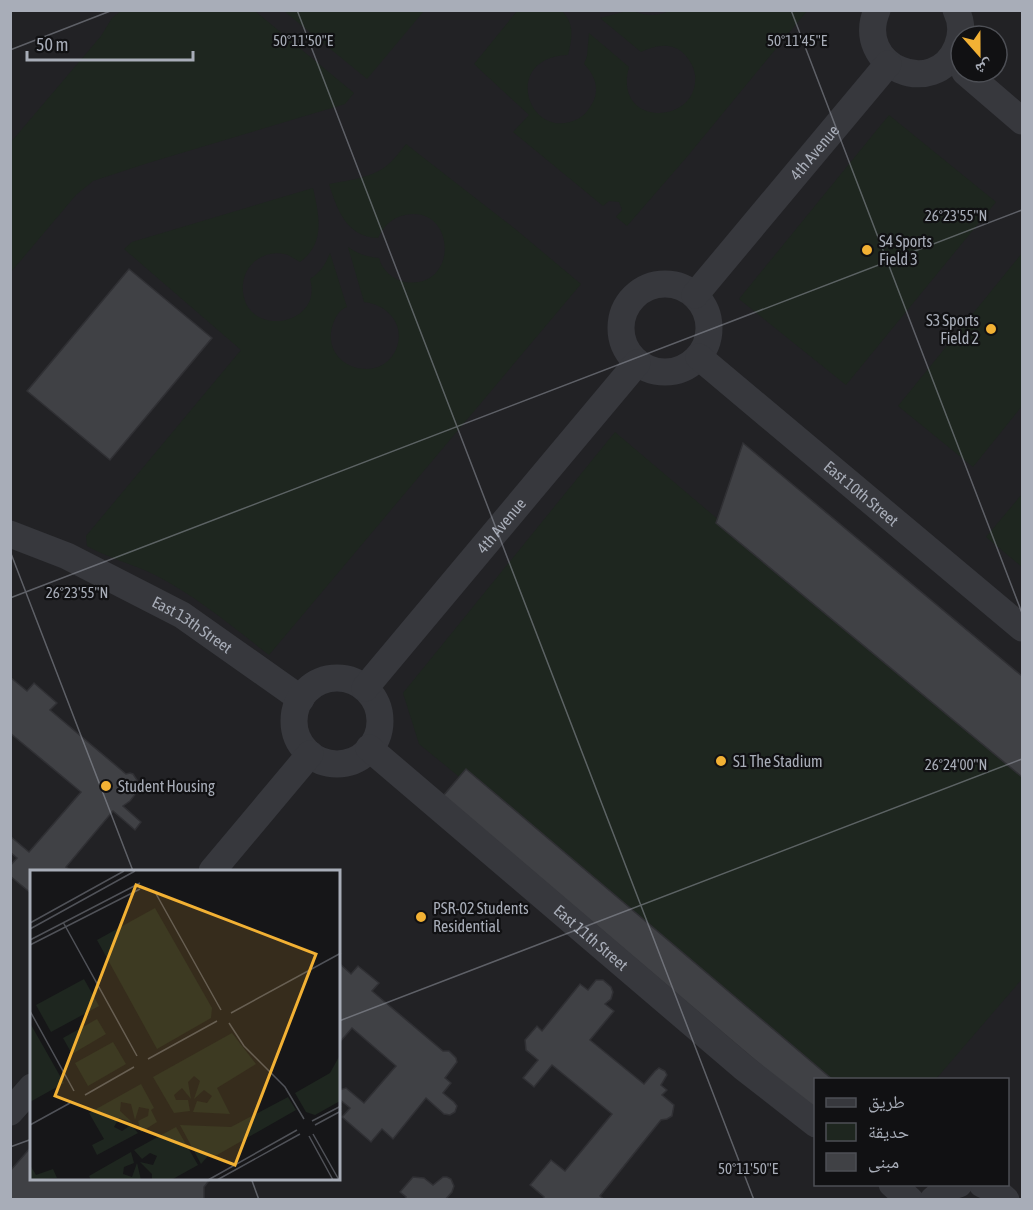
<svg xmlns="http://www.w3.org/2000/svg" width="1033" height="1210" viewBox="0 0 1033 1210" font-family="'Asap Condensed','Noto Naskh Arabic',sans-serif">
  <style>
    .built { fill: #222225; fill-rule: evenodd }
    .green { fill: #1e261f }
    .building { fill: #404145; stroke: #303034; stroke-width: 1.5 }
    .lines { fill: none; stroke-linecap: round; stroke-linejoin: round }
    .minor { stroke: #37383d; stroke-width: 27 }
    .ticks { fill: none; stroke: #a8adb8; stroke-width: 1.5; stroke-opacity: 0.45 }
    .poi-dot { fill: #f2b134; stroke: #111113; stroke-width: 2 }
    .labels { text-anchor: middle; dominant-baseline: central; stroke-width: 4.5; stroke-linejoin: round; paint-order: stroke }
    .street-label { font-size: 16px; fill: #a8adb8; stroke: #111113 }
    .poi-label { font-size: 16px; fill: #a8adb8; stroke: #111113; text-anchor: start }
    .inset-road { fill: none; stroke: #505258; stroke-width: 1.5 }
    .view { fill: #f2b134; fill-opacity: 0.15; stroke: #f2b134; stroke-width: 3 }
    .inset-edge { fill: none; stroke: #a8adb8; stroke-width: 3 }
    .ticks-label { font-size: 15px; text-anchor: middle; fill: #a8adb8; stroke: #111113; stroke-width: 4.5; stroke-linejoin: round; paint-order: stroke }
  </style>
  <rect width="100%" height="100%" fill="#161618"/>
  <path class="built" d="M10,11h1012v1188h-1011zM961,36h36v36h-36zM32,871h307v307h-307zM816,1080h192v104h-192z"/>
  <g class="green">
    <polygon points="121,11 255,11 354,93 345,104 148,163 93,181 76,195 11,272 11,142 101,36 112,18"/>
    <polygon points="284,11 424,11 367,79"/>
    <path d="M627,11c7,-1 10,2 16,3 10,2 19,1 27,-4l137,1 -121,147 -59,68 -11,-9 6,-7 -3,-8 -10,-1 -6,5 -90,-74 16,-17 -55,-51 43,-53h45c13,13 10,27 6,44 -62,2 -44,74 -3,68 14,-2 22,-9 28,-21 7,-14 1,-28 -9,-38l3,-8 2,-23 40,34c-17,61 71,59 66,8 -1,-9 -7,-18 -14,-24 -13,-9 -27,-5 -40,1l-41,-34z"/>
    <polygon points="889,115 996,202 846,385 739,299"/>
    <path d="M406,144l108,84 67,56 -312,371c-36,-28 -73,-59 -114,-80 -22,-11 -47,-17 -68,-29l-1,-10 155,-186 -117,-101 8,-7 181,-54c6,27 13,55 -13,74 -4,-2 -8,-5 -12,-7 -12,-4 -26,-1 -35,8 -8,8 -11,18 -10,29 5,47 81,33 67,-13 11,-7 15,-14 20,-26l17,54c-8,3 -11,9 -14,17 -15,43 49,64 64,23 8,-24 -11,-43 -33,-45l-16,-55c10,7 19,10 31,11 3,12 14,22 26,24 55,8 51,-78 0,-67 -14,3 -21,11 -27,23 -32,-1 -41,-29 -49,-54 21,-4 45,-6 62,-22 5,-5 10,-12 15,-18z"/>
    <polygon points="1022,253 1022,406 973,467 898,406"/>
    <polygon points="615,432 1022,777 1022,979 936,1079 829,1079 419,744 403,693"/>
    <polygon points="1022,494 1022,567 986,537"/>
  </g>
  <g class="building">
    <polygon points="129,269 212,338 110,460 27,391"/>
    <polygon points="743,443 1022,676 1022,777 716,523"/>
    <polygon points="10,677 27,691 34,683 57,703 50,710 126,774 130,773 133,774 137,780 138,788 137,792 130,801 123,806 141,822 135,830 113,811 66,867 72,871 32,871 32,894 10,876 10,866 17,858 10,852 10,836 29,852 81,792 10,733"/>
    <polygon points="466,769 833,1080 816,1080 816,1112 443,796"/>
    <polygon points="339,963 351,974 358,966 379,983 372,991 443,1051 449,1051 456,1058 457,1062 445,1078 451,1083 443,1093 454,1102 457,1106 455,1112 450,1115 444,1114 426,1098 393,1139 382,1129 371,1142 342,1117 350,1108 339,1099 339,1090 346,1088 364,1103 396,1066 352,1028 340,1042 339,1041"/>
    <polygon points="596,980 603,980 611,987 613,992 611,999 605,1004 614,1011 590,1040 644,1084 655,1071 659,1068 665,1071 667,1075 661,1085 667,1090 662,1095 674,1105 673,1111 672,1116 667,1119 661,1120 600,1196 605,1200 542,1200 544,1197 530,1185 551,1160 565,1171 612,1114 552,1065 534,1087 523,1078 538,1060 526,1050 525,1040 537,1026 542,1031 580,984 588,990"/>
    <polygon points="32,1146 32,1178 211,1178 204,1187 204,1200 10,1200 10,1171"/>
    <polygon points="413,1177 424,1178 433,1185 443,1177 447,1177 451,1179 454,1186 452,1192 445,1200 404,1200 406,1197 400,1192"/>
  </g>
  <g class="lines">
    <g class="minor">
      <path d="M877,10c-24,57 58,90 80,37 5,-12 5,-25 -1,-37"/>
      <polyline points="965,72 1022,121"/>
      <circle cx="665" cy="328" r="44"/>
      <path id="s1" d="M695,295l193,-231"/>
      <path id="s2" d="M699,357l323,271"/>
      <path id="s3" d="M10,534l57,22 115,59 119,84"/>
      <circle cx="337" cy="721" r="43"/>
      <path id="s4" d="M365,688l272,-325"/>
      <path id="s5" d="M369,748l374,319 73,57"/>
      <polyline points="212,871 310,754"/>
      <polyline points="10,1112 32,1087"/>
      <polyline points="892,1184 910,1200"/>
      <polyline points="982,1184 995,1190 1006,1200"/>
      <polyline points="933,1200 947,1188 959,1184"/>
    </g>
  </g>
  <path class="ticks" d="M297,10l457,1190M791,10l231,603M10,50l103,-40M10,551l123,320M10,598l1012,-388M339,1021l683,-262M10,1147l22,-8M251,1178l8,22"/>
  <g class="poi-dot">
    <circle cx="867" cy="250" r="6"/>
    <circle cx="991" cy="329" r="6"/>
    <circle cx="721" cy="761" r="6"/>
    <circle cx="106" cy="786" r="6"/>
    <circle cx="421" cy="917" r="6"/>
  </g>
  <g class="labels">
    <g class="street-label">
      <text stroke="none"><textPath href="#s1" startOffset="186">4th Avenue</textPath></text>
      <text stroke="none"><textPath href="#s2" startOffset="212">East 10th Street</textPath></text>
      <text stroke="none"><textPath href="#s4" startOffset="212">4th Avenue</textPath></text>
      <text stroke="none"><textPath href="#s3" startOffset="204">East 13th Street</textPath></text>
      <text stroke="none"><textPath href="#s5" startOffset="292">East 11th Street</textPath></text>
    </g>
    <g class="poi-label">
      <text x="879" y="241">S4 Sports<tspan x="879" dy="18">Field 3</tspan></text>
      <text x="979" y="320" text-anchor="end">S3 Sports<tspan x="979" dy="18">Field 2</tspan></text>
      <text x="733" y="761">S1 The Stadium</text>
      <text x="118" y="786">Student Housing</text>
      <text x="433" y="908">PSR-02 Students<tspan x="433" dy="18">Residential</tspan></text>
    </g>
  </g>
  <g transform="translate(30 870)">
    <rect width="310" height="310" fill="#161618"/>
    <path d="M125,38l57,100 -1,10 -54,31 -60,-109zM54,109l15,27 -48,26 -15,-27zM67,149l9,15 -34,20 -9,-16zM0,153l34,60 -34,19zM202,163l24,31 -39,24 13,26 -37,-2 4,-11 10,2 5,-7 -8,-6 -10,9 6,-18 -6,-5 -6,6 3,17 -9,-11 -8,7 2,5h12l2,11 -16,2 -21,-36zM83,172l13,22 -38,22 -13,-23zM310,185v46l-25,14 -9,-3 -11,-19 35,-20zM111,214l13,24 -3,2 6,12 -16,10 -3,-11 10,-5 1,-7 -10,-2 -4,13 -4,-16 -10,-2 -1,9 12,11 -13,-4 -5,9 8,4 9,-6 7,8 -41,22 -5,-10 12,-6 -15,-26zM258,227l8,13 -79,45 -9,1 -7,8 -21,-39 51,2zM146,257l22,38 -27,15h-19v-6l-12,-12 13,3 4,-9 -7,-3 -8,6 -8,-9zM101,282l3,11 -10,4 -1,7 9,3 5,-14 4,17h-50l-2,-4zM0,295l6,10 17,-6 4,9 -27,2z" fill="#1e261f"/>
    <path class="inset-road" d="M125,22l66,118M33,52l74,134M0,53l94,-52M0,59l105,-58M0,70l110,-57M0,75l110,-56M0,141l44,80M201,143l110,-60M199,153l15,23 41,41 19,32M118,189l69,-38M55,225l49,-28M282,251l29,-15M0,255l40,-22M285,255l26,-14M283,264l26,46M279,266l24,44M178,310l89,-50M187,310l83,-46"/>
    <path class="view" d="M106,15l180,69 -81,211 -180,-69z"/>
    <rect width="310" height="310" class="inset-edge"/>
  </g>
  <g class="ticks-label">
    <text x="303" y="46">50°11'50"E</text>
    <text x="797" y="46">50°11'45"E</text>
    <text x="956" y="221">26°23'55"N</text>
    <text x="77" y="598">26°23'55"N</text>
    <text x="956" y="770">26°24'00"N</text>
    <text x="748" y="1174">50°11'50"E</text>
  </g>
  <rect width="1033" height="1210" fill="none" stroke="#a8adb8" stroke-width="24"/>
  <rect x="814" y="1078" width="195" height="108" fill="#111113" stroke="#4d4f55" stroke-width="1.5"/>
  <rect x="826" y="1098" width="30" height="9" fill="#37383d" stroke="#4d4f55" stroke-width="1.5"/>
  <text x="868" y="1108" font-size="18" fill="#a8adb8">طريق</text>
  <rect x="826" y="1123" width="30" height="18" fill="#1e261f" stroke="#4d4f55" stroke-width="1.5"/>
  <text x="868" y="1138" font-size="18" fill="#a8adb8">حديقة</text>
  <rect x="826" y="1153" width="30" height="18" fill="#404145" stroke="#4d4f55" stroke-width="1.5"/>
  <text x="868" y="1168" font-size="18" fill="#a8adb8">مبنى</text>
  <g transform="translate(979 54) rotate(159)"><circle r="28" fill="#111113" stroke="#4d4f55" stroke-width="1.5"/>
  <path d="M0-4.5L10 22L0 15L-10 22Z" fill="#f2b134"/>
  <text y="-9" font-size="16" font-weight="bold" text-anchor="middle" fill="#a8adb8">ش</text>
  </g>
  <path d="M27 51v9h166v-9" fill="none" stroke="#a8adb8" stroke-width="3"/>
  <text x="36" y="51" font-size="18" fill="#a8adb8" stroke="#111113" stroke-width="4.5" paint-order="stroke">50 m</text>
</svg>
